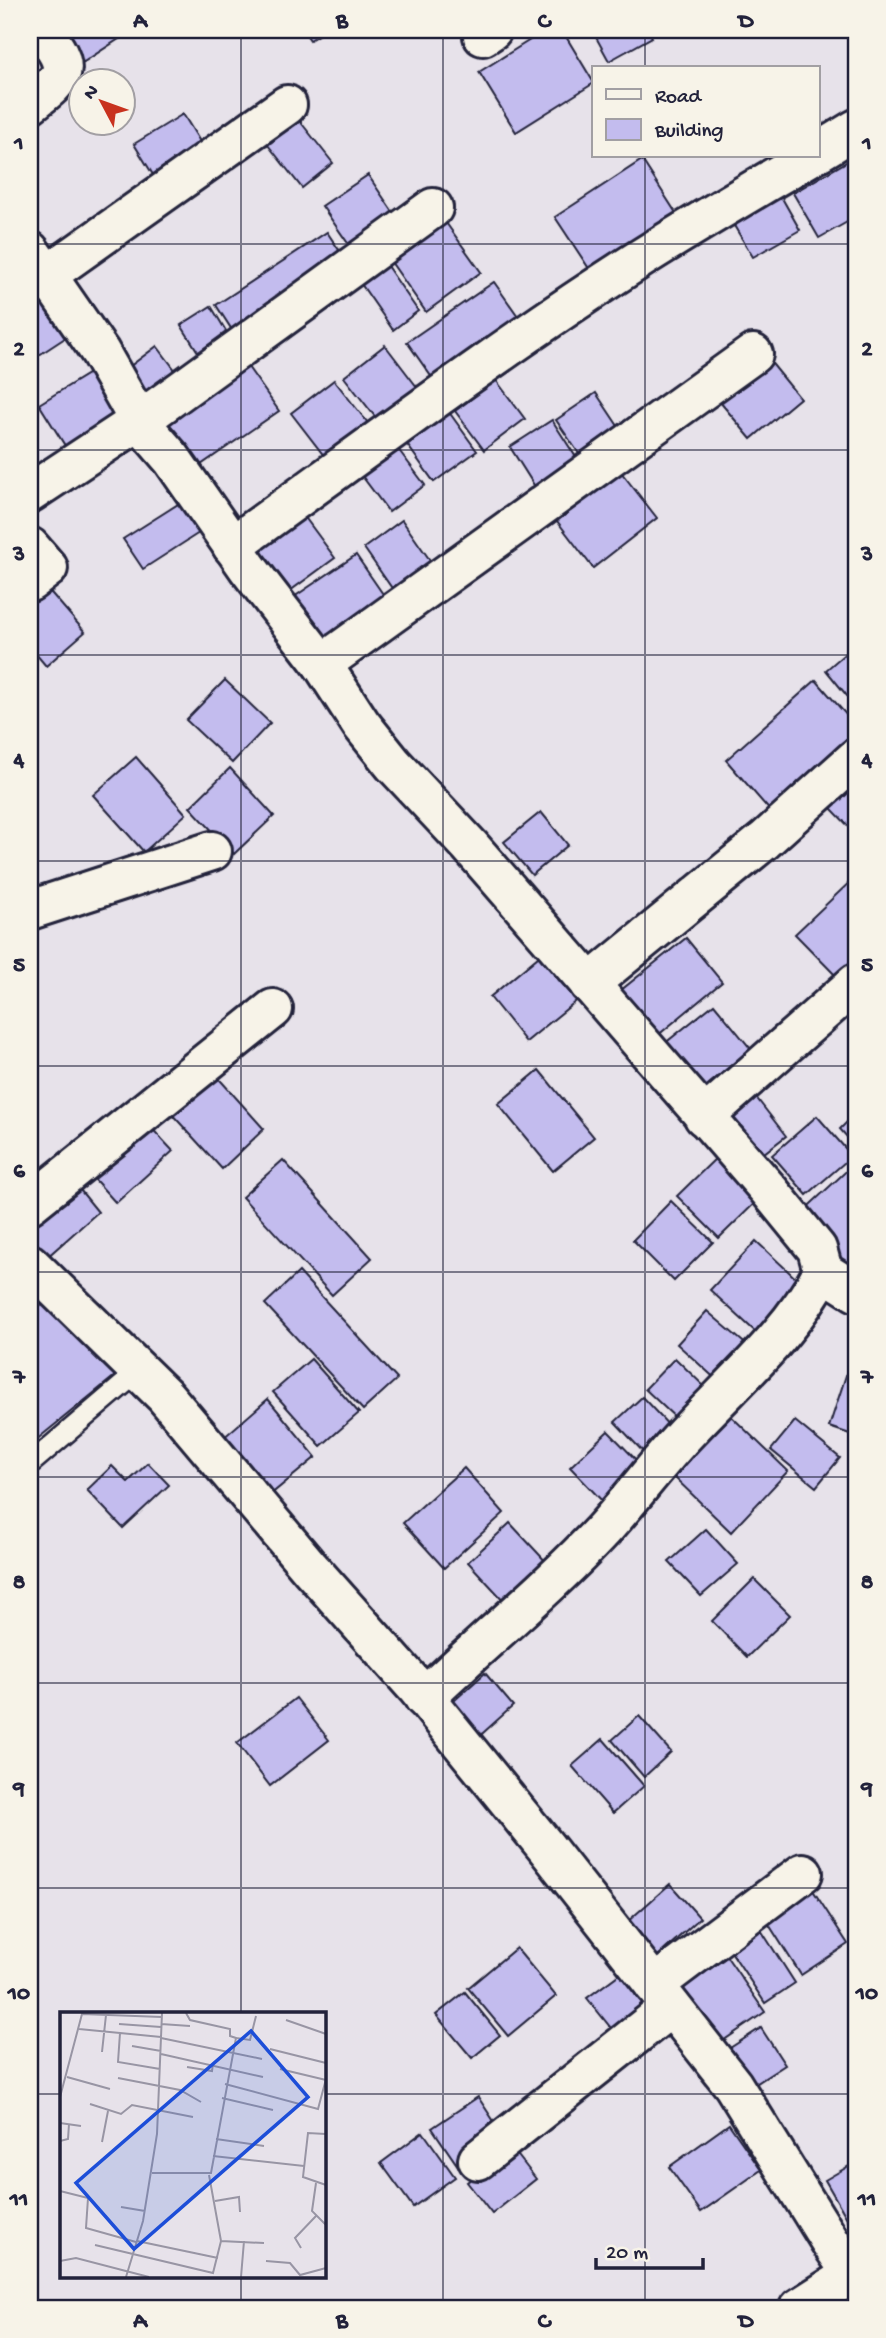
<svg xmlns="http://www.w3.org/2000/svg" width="886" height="2338" viewBox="0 0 886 2338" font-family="'Gochi Hand',sans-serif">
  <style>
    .building { fill: #c3bcee; stroke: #22223b; stroke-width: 2 }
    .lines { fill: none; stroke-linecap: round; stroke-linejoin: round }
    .lane-casing { stroke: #22223b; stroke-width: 24 }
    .street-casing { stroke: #22223b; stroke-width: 44 }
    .secondary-casing { stroke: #22223b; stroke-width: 44 }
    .lane { stroke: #f7f3e8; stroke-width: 19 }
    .street { stroke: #f7f3e8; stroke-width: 38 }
    .secondary { stroke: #f7f3e8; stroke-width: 38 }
    .grid { fill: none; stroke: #22223b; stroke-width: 2; stroke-opacity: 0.55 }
    .inset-road { fill: none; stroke: #9895a4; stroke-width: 2 }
    .view { fill: #1d4ed8; fill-opacity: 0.15; stroke: #1d4ed8; stroke-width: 3.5 }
    .inset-edge { fill: none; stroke: #22223b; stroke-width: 3.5 }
    .neatline { fill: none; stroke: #22223b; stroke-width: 2.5 }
    .grid-label { font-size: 23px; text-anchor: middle; font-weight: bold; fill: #22223b }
  </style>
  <rect width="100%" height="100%" fill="#e7e2ea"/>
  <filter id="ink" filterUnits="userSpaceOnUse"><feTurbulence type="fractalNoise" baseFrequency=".0143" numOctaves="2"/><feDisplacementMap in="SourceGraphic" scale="14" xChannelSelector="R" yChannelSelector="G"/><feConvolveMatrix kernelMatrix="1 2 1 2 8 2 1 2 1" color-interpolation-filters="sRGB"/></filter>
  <g filter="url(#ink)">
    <g class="building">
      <polygon points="47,30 130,30 131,31 73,69"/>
      <polygon points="303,30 326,30 310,40"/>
      <polygon points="546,30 562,30 594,83 516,132 479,72"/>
      <polygon points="592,30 648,30 652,37 609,61"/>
      <polygon points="183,114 207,153 158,183 134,144"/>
      <polygon points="299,120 333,163 302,188 268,145"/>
      <polygon points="855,157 856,217 819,238 793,193"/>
      <polygon points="642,160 676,213 590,270 555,217"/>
      <polygon points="368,175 397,218 352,249 322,206"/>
      <polygon points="778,191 800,230 753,257 730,219"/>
      <polygon points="444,220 481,272 426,312 389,259"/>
      <polygon points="327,232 345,259 234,333 216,305"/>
      <polygon points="385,263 418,311 393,330 359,281"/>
      <polygon points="494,282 520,319 433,379 407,342"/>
      <polygon points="45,299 68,336 30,361 30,309"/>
      <polygon points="211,306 229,336 200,355 181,325"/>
      <polygon points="385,345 417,387 377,419 344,377"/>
      <polygon points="157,346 179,375 143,402 121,373"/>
      <polygon points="769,360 800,398 751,439 720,402"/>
      <polygon points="248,367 279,411 195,469 164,425"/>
      <polygon points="93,371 122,419 69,452 39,404"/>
      <polygon points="334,380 368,423 325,457 291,413"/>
      <polygon points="496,380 525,419 484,450 455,411"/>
      <polygon points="596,393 624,435 584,461 556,420"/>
      <polygon points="441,401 477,451 434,482 398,432"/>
      <polygon points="552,420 581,465 539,493 510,447"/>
      <polygon points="392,441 425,485 389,512 356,468"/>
      <polygon points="621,472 657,518 593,568 557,521"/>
      <polygon points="183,501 202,531 143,569 123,539"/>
      <polygon points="298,508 335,558 283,596 246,545"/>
      <polygon points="402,520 434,566 396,594 364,548"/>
      <polygon points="356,555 387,600 325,643 294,597"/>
      <polygon points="46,587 85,632 46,666 30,647 30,601"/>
      <polygon points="856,644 856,707 826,670"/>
      <polygon points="225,680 270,723 232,763 186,720"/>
      <polygon points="816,680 856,726 856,739 772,813 726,760"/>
      <polygon points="136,757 186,814 144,852 93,795"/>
      <polygon points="230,768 274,816 234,854 190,807"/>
      <polygon points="856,781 856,834 830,807"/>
      <polygon points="541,812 568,845 532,875 504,842"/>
      <polygon points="856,876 856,964 840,980 795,934"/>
      <polygon points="686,938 722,982 657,1036 620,991"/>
      <polygon points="544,952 581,997 526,1042 490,997"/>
      <polygon points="714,1004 751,1049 692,1098 654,1052"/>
      <polygon points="539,1070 594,1137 553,1171 498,1104"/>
      <polygon points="213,1072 264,1129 222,1169 169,1111"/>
      <polygon points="755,1096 786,1136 755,1160 724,1121"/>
      <polygon points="856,1113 856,1147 840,1129"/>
      <polygon points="817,1116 852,1156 807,1195 772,1155"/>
      <polygon points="144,1120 173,1151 116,1203 87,1171"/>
      <polygon points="720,1154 761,1197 719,1238 677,1196"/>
      <polygon points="283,1160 372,1258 332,1295 242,1197"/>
      <polygon points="856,1162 856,1254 845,1265 799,1215"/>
      <polygon points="72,1180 98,1212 46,1258 30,1240 30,1217"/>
      <polygon points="671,1201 713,1242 674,1281 633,1240"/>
      <polygon points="756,1241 803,1285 758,1334 710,1290"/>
      <polygon points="299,1272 397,1379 363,1410 265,1304"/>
      <polygon points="30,1291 116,1375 30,1445"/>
      <polygon points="707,1311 749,1347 719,1382 677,1344"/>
      <polygon points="854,1351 856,1352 856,1436 829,1427"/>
      <polygon points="675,1358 709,1391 679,1421 645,1389"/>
      <polygon points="311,1359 359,1413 321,1446 273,1392"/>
      <polygon points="642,1397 675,1432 648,1457 615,1422"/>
      <polygon points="268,1399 316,1457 270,1495 222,1439"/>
      <polygon points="730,1415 788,1471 731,1532 673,1476"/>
      <polygon points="795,1421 840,1458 816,1487 771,1450"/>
      <polygon points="608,1431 643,1467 605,1504 570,1467"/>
      <polygon points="148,1463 169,1485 123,1528 87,1490 112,1466 128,1482"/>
      <polygon points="464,1468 504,1513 444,1568 403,1523"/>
      <polygon points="510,1523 549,1565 507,1604 468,1562"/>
      <polygon points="706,1529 738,1564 701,1596 669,1562"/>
      <polygon points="754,1579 790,1615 747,1657 712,1621"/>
      <polygon points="485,1673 513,1706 474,1741 445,1709"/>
      <polygon points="296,1698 329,1740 270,1786 237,1743"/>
      <polygon points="639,1716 671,1752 644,1777 612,1740"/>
      <polygon points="603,1739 644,1786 613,1813 572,1766"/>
      <polygon points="807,1881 848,1944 801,1975 761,1912"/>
      <polygon points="670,1884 700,1918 648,1965 617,1931"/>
      <polygon points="761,1930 795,1983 765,2003 730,1950"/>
      <polygon points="516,1948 556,1996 508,2036 468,1988"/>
      <polygon points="727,1957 765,2012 714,2047 677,1992"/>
      <polygon points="629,1967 659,2007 619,2038 587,1998"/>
      <polygon points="465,1992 500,2035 472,2058 436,2015"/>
      <polygon points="761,2028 785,2065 754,2085 730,2048"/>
      <polygon points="478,2097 503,2135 458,2166 432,2128"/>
      <polygon points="729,2124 761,2170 701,2212 669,2167"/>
      <polygon points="423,2132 455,2177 413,2207 381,2163"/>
      <polygon points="512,2148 536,2179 492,2214 467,2182"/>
      <polygon points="856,2162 856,2224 852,2227 825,2180"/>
    </g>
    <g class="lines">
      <g class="lane-casing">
        <polyline id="lane" points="30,1464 139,1371"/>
      </g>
      <g class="street-casing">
        <g id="street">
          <polyline points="483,36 492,30"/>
          <path d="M30,104c37,-29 43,-34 12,-74"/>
          <polyline points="818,152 856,129"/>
          <path d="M30,251l70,101 39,69 33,38 76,109 74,96 39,60 32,40 77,82 298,343 49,60 6,22c-31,61 -87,109 -133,158 -31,32 -57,68 -87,101 -56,60 -120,111 -179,168"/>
          <polyline points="30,287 287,105"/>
          <polyline points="30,493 139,421 433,208"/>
          <path d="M232,546c136,-98 270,-199 411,-289 55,-35 112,-68 168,-101"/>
          <polyline points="30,547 48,568 30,582"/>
          <polyline points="322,664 753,354"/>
          <polyline points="30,910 212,851"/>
          <polyline points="589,984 765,840 856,758"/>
          <polyline points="704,1117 856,983"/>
          <polyline points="30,1204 273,1009"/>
          <polyline points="823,1271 856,1292"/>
          <polyline points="654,1985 803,1873"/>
          <polyline points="478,2160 671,2007"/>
          <polyline points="799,2308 852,2274"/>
        </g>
      </g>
      <g class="secondary-casing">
        <polyline id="secondary" points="30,1264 165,1396 310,1568 416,1687 545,1846 733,2085 831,2243 856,2280"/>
      </g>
      <use href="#lane" class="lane"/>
      <use href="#street" class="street"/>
      <use href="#secondary" class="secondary"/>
    </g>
  </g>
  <path class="grid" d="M241,30v1984M443,30v2278M645,30v38M645,156v2152M30,244h826M30,450h826M30,655h826M30,861h826M30,1066h826M30,1272h826M30,1477h826M30,1683h826M30,1888h826M30,2094h31M324,2094h532M241,2277v31"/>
  <g transform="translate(60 2012)">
    <rect width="266" height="266" fill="#e7e2ea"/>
    <path class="inset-road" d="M226,8l40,14M59,12l42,3M101,12l29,2M19,17l82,8M60,21l-2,29 42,7M101,26l101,21M176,26l14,2 6,-24M72,34l29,5M210,37l56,14M42,40l4,-37M101,42l102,23M127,55l25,4 1,-7M220,57l46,11M7,65l43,12M58,66l62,12 21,12M165,72l93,25 8,-30M0,85l22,-83 80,3M162,86l51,12M30,92l31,10 11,-9 61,12M0,111l21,3M266,122l-18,-1 -5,44 23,8M156,127l48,7M0,129l8,-2 1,-15M42,130l6,-31M153,144l91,10M92,161h59l25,-135 -6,-2v-7l-40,-9 -4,-7M149,163l12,66 43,2M256,171l-4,28 14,14M0,179l28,7 -2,30 50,14M155,189l24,-4 1,15M61,195l24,4M77,229l81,17M35,233l118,28 8,-32M241,236l-6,-10 21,-22M0,249l16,-3 73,19M206,249l24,2 10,12 26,-7M66,265l17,-56 14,-87 5,-121M181,265l3,-36"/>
    <path class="view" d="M191,19l57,66 -174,152 -58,-66z"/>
    <rect width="266" height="266" class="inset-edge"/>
  </g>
  <rect width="886" height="2338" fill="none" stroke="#f7f3e8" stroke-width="77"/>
  <rect x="592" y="66" width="228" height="91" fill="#f7f3e8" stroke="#a29fa3" stroke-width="2"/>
  <rect x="606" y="89" width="35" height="10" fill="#f7f3e8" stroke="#a29fa3" stroke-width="2"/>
  <text x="655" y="102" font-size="21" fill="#22223b">Road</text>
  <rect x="606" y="119" width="35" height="21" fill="#c3bcee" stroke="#a29fa3" stroke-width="2"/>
  <text x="655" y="136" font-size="21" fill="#22223b">Building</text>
  <g transform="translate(102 102) rotate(311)"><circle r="33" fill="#f7f3e8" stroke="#a29fa3" stroke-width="2"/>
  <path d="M0-5L12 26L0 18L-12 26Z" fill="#c8321e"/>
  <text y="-10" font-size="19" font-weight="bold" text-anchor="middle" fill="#22223b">N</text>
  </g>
  <path d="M596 2258v10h107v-10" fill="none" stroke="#22223b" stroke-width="3.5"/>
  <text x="606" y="2258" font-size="21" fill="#22223b" stroke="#f7f3e8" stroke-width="5" paint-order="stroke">20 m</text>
  <rect x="38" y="38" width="810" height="2262" class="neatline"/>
  <g class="grid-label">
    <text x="140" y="27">A</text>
    <text x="342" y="27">B</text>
    <text x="544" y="27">C</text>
    <text x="746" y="27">D</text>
    <text x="19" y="149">1</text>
    <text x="867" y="149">1</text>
    <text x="19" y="355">2</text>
    <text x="867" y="355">2</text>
    <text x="19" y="560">3</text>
    <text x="867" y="560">3</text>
    <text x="19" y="766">4</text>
    <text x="867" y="766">4</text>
    <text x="19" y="971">5</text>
    <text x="867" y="971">5</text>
    <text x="19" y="1177">6</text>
    <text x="867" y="1177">6</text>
    <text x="19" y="1383">7</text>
    <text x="867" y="1383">7</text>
    <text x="19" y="1588">8</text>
    <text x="867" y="1588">8</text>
    <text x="19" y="1794">9</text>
    <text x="867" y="1794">9</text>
    <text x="19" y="1999">10</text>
    <text x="867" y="1999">10</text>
    <text x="19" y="2205">11</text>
    <text x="867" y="2205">11</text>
    <text x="140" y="2327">A</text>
    <text x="342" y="2327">B</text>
    <text x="544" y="2327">C</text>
    <text x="746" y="2327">D</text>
  </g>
</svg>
